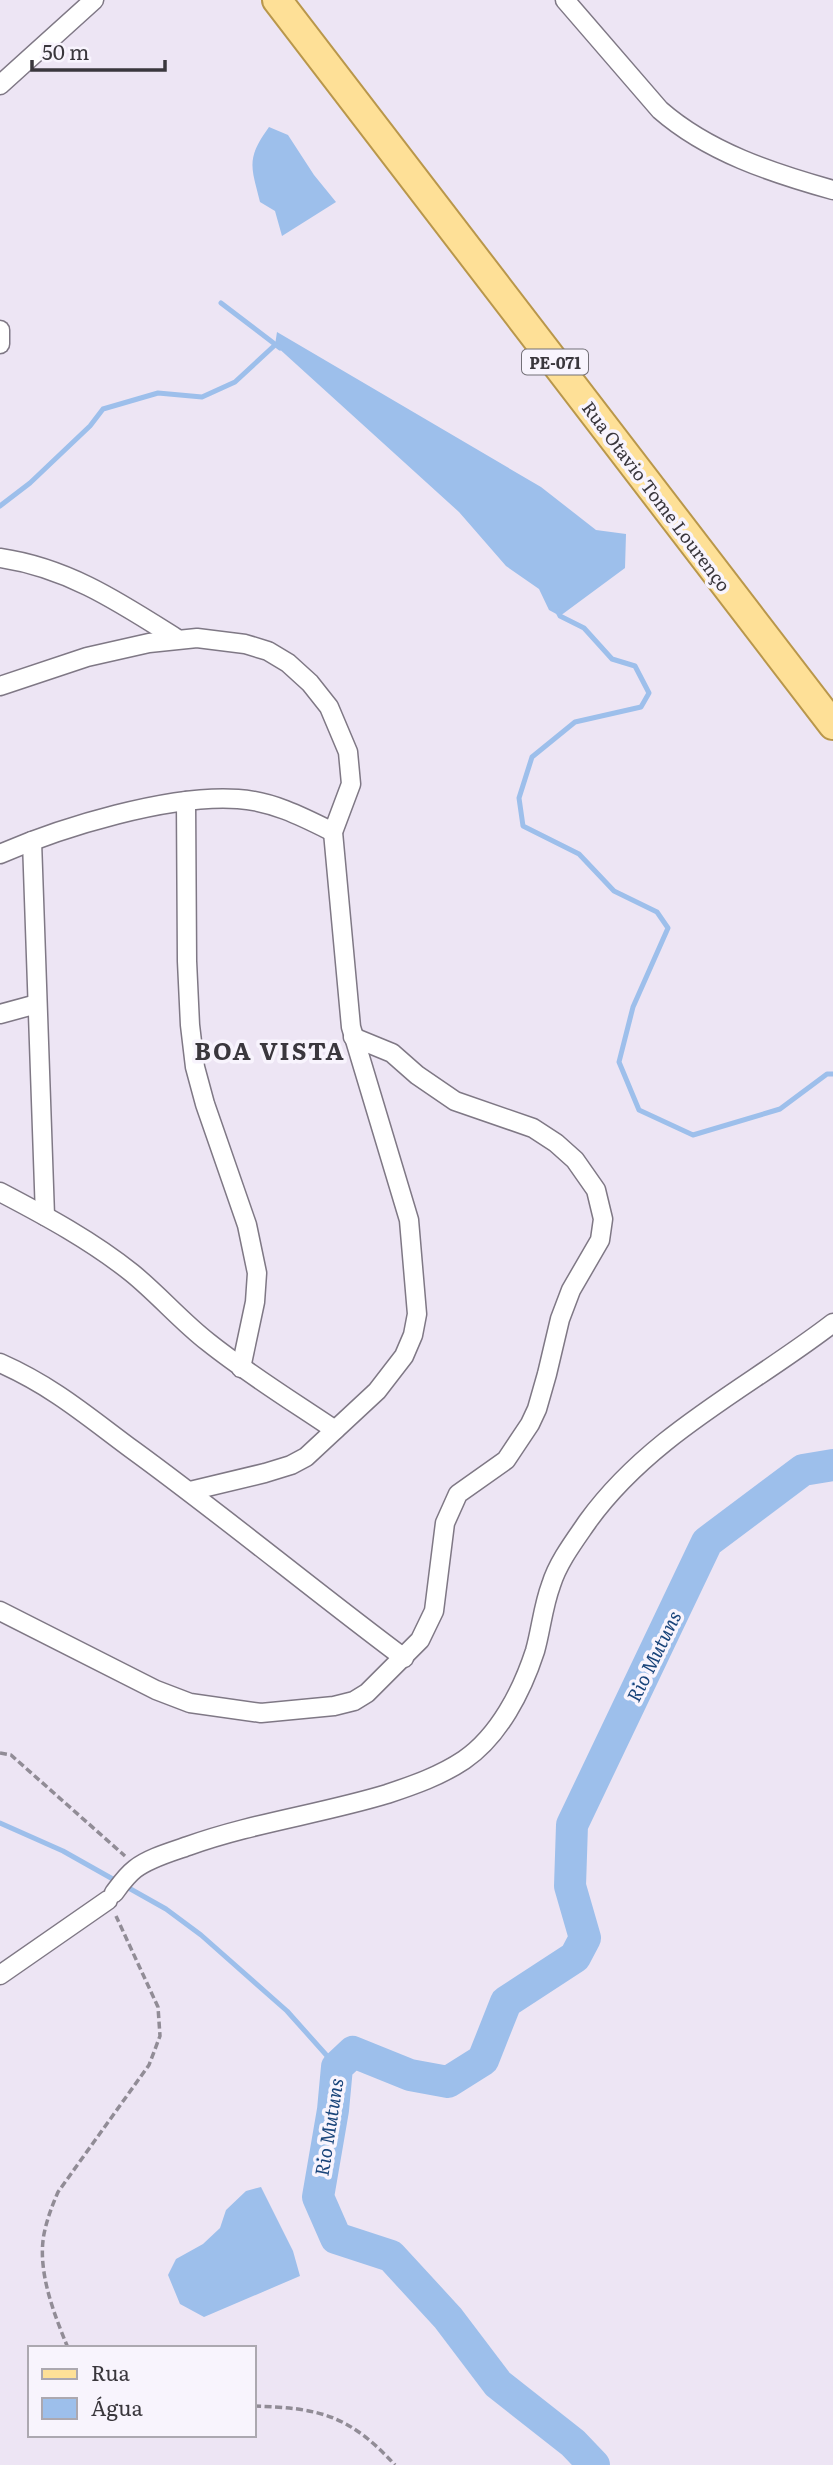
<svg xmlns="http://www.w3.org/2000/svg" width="833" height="2465" viewBox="0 0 833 2465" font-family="Literata,serif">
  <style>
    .water { fill: #9dbfeb }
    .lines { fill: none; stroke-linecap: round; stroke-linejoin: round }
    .stream { stroke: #9dbfeb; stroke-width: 5 }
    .river { stroke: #9dbfeb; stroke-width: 32 }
    .minor-casing { stroke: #7f7885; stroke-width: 21 }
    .primary-casing { stroke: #b9974b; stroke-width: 32 }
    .path { stroke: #918c96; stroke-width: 3.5; stroke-dasharray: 7 3.5; stroke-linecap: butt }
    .minor { stroke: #fff; stroke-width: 18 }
    .primary { stroke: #fee097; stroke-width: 28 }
    .labels { text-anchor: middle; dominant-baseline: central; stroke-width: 7; stroke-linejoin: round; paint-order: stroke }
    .shield { fill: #f8f4fd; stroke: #737077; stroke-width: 2 }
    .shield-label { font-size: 16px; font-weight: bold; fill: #3a373d }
    .street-label { font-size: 18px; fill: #3a373d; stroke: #f8f4fd }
    .water-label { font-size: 19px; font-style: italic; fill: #19447a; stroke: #f8f4fd }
    .district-label { font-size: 24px; font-weight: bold; letter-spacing: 2px; fill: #3a373d; stroke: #f8f4fd }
  </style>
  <rect width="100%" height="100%" fill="#ede5f4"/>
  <g class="water">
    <path d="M269,127l19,8 26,40 22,27 -54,34 -7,-25 -15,-9c-9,-36 -14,-43 9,-75z"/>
    <polygon points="277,332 541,487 596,530 626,534 625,568 560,616 549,610 539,589 506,566 459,512 275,345"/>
    <polygon points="261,2187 293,2251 300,2276 204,2317 180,2304 168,2275 176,2259 203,2244 220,2228 226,2210 246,2191"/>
  </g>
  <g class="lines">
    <g class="stream">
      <polyline points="221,303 280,348"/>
      <polyline points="0,506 30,483 90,426 103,409 158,393 202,397 235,382 275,345"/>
      <polyline points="558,612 560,616 584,628 612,659 635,666 649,693 641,707 575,722 532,757 519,798 523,826 579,854 614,891 657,912 668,928 633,1007 619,1062 639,1110 693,1135 780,1109 827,1074 833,1074"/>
      <polyline points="0,1823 63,1851 166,1909 201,1935 287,2011 337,2067"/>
    </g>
    <polyline class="river" points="594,2465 573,2443 498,2384 448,2318 391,2256 336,2238 318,2197 333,2110 337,2067 353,2052 410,2075 448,2082 483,2060 506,2002 575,1957 585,1938 570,1886 572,1825 707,1542 803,1470 833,1465"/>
    <g class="minor-casing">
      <g id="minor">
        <path d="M565,0l95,110c48,42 112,63 173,80"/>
        <polyline points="0,85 94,0"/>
        <polyline points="0,330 0,344"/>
        <path d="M0,558c68,10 119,44 176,80"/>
        <polyline points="0,686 87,657 149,643 197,638 245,644 268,651 288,663 310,683 329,707 348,752 351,784 333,832 351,1027 409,1220 417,1314 413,1335 404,1356 377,1391 306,1457 291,1465 265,1473 190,1491"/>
        <polyline points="186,801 187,961 190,1025 195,1067 205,1104 247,1225 257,1273 255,1302 241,1368"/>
        <polyline points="32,841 45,1216"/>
        <path d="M0,854c62,-27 170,-60 238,-55 34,2 65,18 95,33"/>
        <polyline points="0,1014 37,1004"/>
        <path d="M0,1192c46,24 92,49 132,81 27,22 49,48 76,69 40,32 84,59 127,88"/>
        <path d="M0,1363c54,24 87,53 133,87 92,67 180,140 271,208"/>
        <polyline points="0,1611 156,1690 190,1703 261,1713 334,1706 354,1701 367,1693 420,1640 434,1611 445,1523 458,1494 506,1460 530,1424 537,1409 547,1374 560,1319 571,1290 600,1240 603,1219 596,1190 575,1160 556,1143 533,1128 455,1101 417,1075 392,1053 353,1037"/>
        <path d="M114,1893c6,-8 12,-17 21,-24 14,-11 36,-17 53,-23 64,-23 133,-32 199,-52 27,-9 53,-18 77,-34 35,-24 58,-69 71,-109 6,-21 8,-45 16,-66 7,-23 24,-45 37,-64 63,-87 162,-134 245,-198"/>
        <polyline points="0,1975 108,1900"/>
      </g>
    </g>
    <g class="primary-casing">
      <polyline id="primary" points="277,0 833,725"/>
    </g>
    <g class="path">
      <polyline points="0,1753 11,1755 125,1856"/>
      <path d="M68,2348c-14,-34 -31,-77 -24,-114 3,-15 8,-28 14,-42l91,-127 11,-29 -2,-29 -42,-91"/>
      <path d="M254,2406c66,2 95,9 141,59"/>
    </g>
    <use href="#minor" class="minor"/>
    <use href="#primary" class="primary"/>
  </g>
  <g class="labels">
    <rect class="shield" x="522" y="349.5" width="66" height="25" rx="5"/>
    <g class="shield-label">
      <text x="555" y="362">PE-071</text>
    </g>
    <g class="street-label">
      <text transform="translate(657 496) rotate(53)">Rua Otavio Tome Lourenço</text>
    </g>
    <g class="water-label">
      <text transform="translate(653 1656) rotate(-64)">Rio Mutuns</text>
      <text transform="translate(328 2127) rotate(-81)">Rio Mutuns</text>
    </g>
    <g class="district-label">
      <text x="270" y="1049">BOA VISTA</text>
    </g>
  </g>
  <rect x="28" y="2346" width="228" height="91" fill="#f8f4fd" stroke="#aca8b0" stroke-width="2"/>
  <rect x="42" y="2369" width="35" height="10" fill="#fee097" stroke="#aca8b0" stroke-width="2"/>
  <text x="91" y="2381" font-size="21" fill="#3a373d">Rua</text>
  <rect x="42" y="2398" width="35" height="21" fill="#9dbfeb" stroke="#aca8b0" stroke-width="2"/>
  <text x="91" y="2416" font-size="21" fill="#3a373d">Água</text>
  <path d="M32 60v10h133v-10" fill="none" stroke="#3a373d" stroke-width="3.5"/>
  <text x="42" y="60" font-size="21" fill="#3a373d" stroke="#f8f4fd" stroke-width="5" paint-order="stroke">50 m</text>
</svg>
